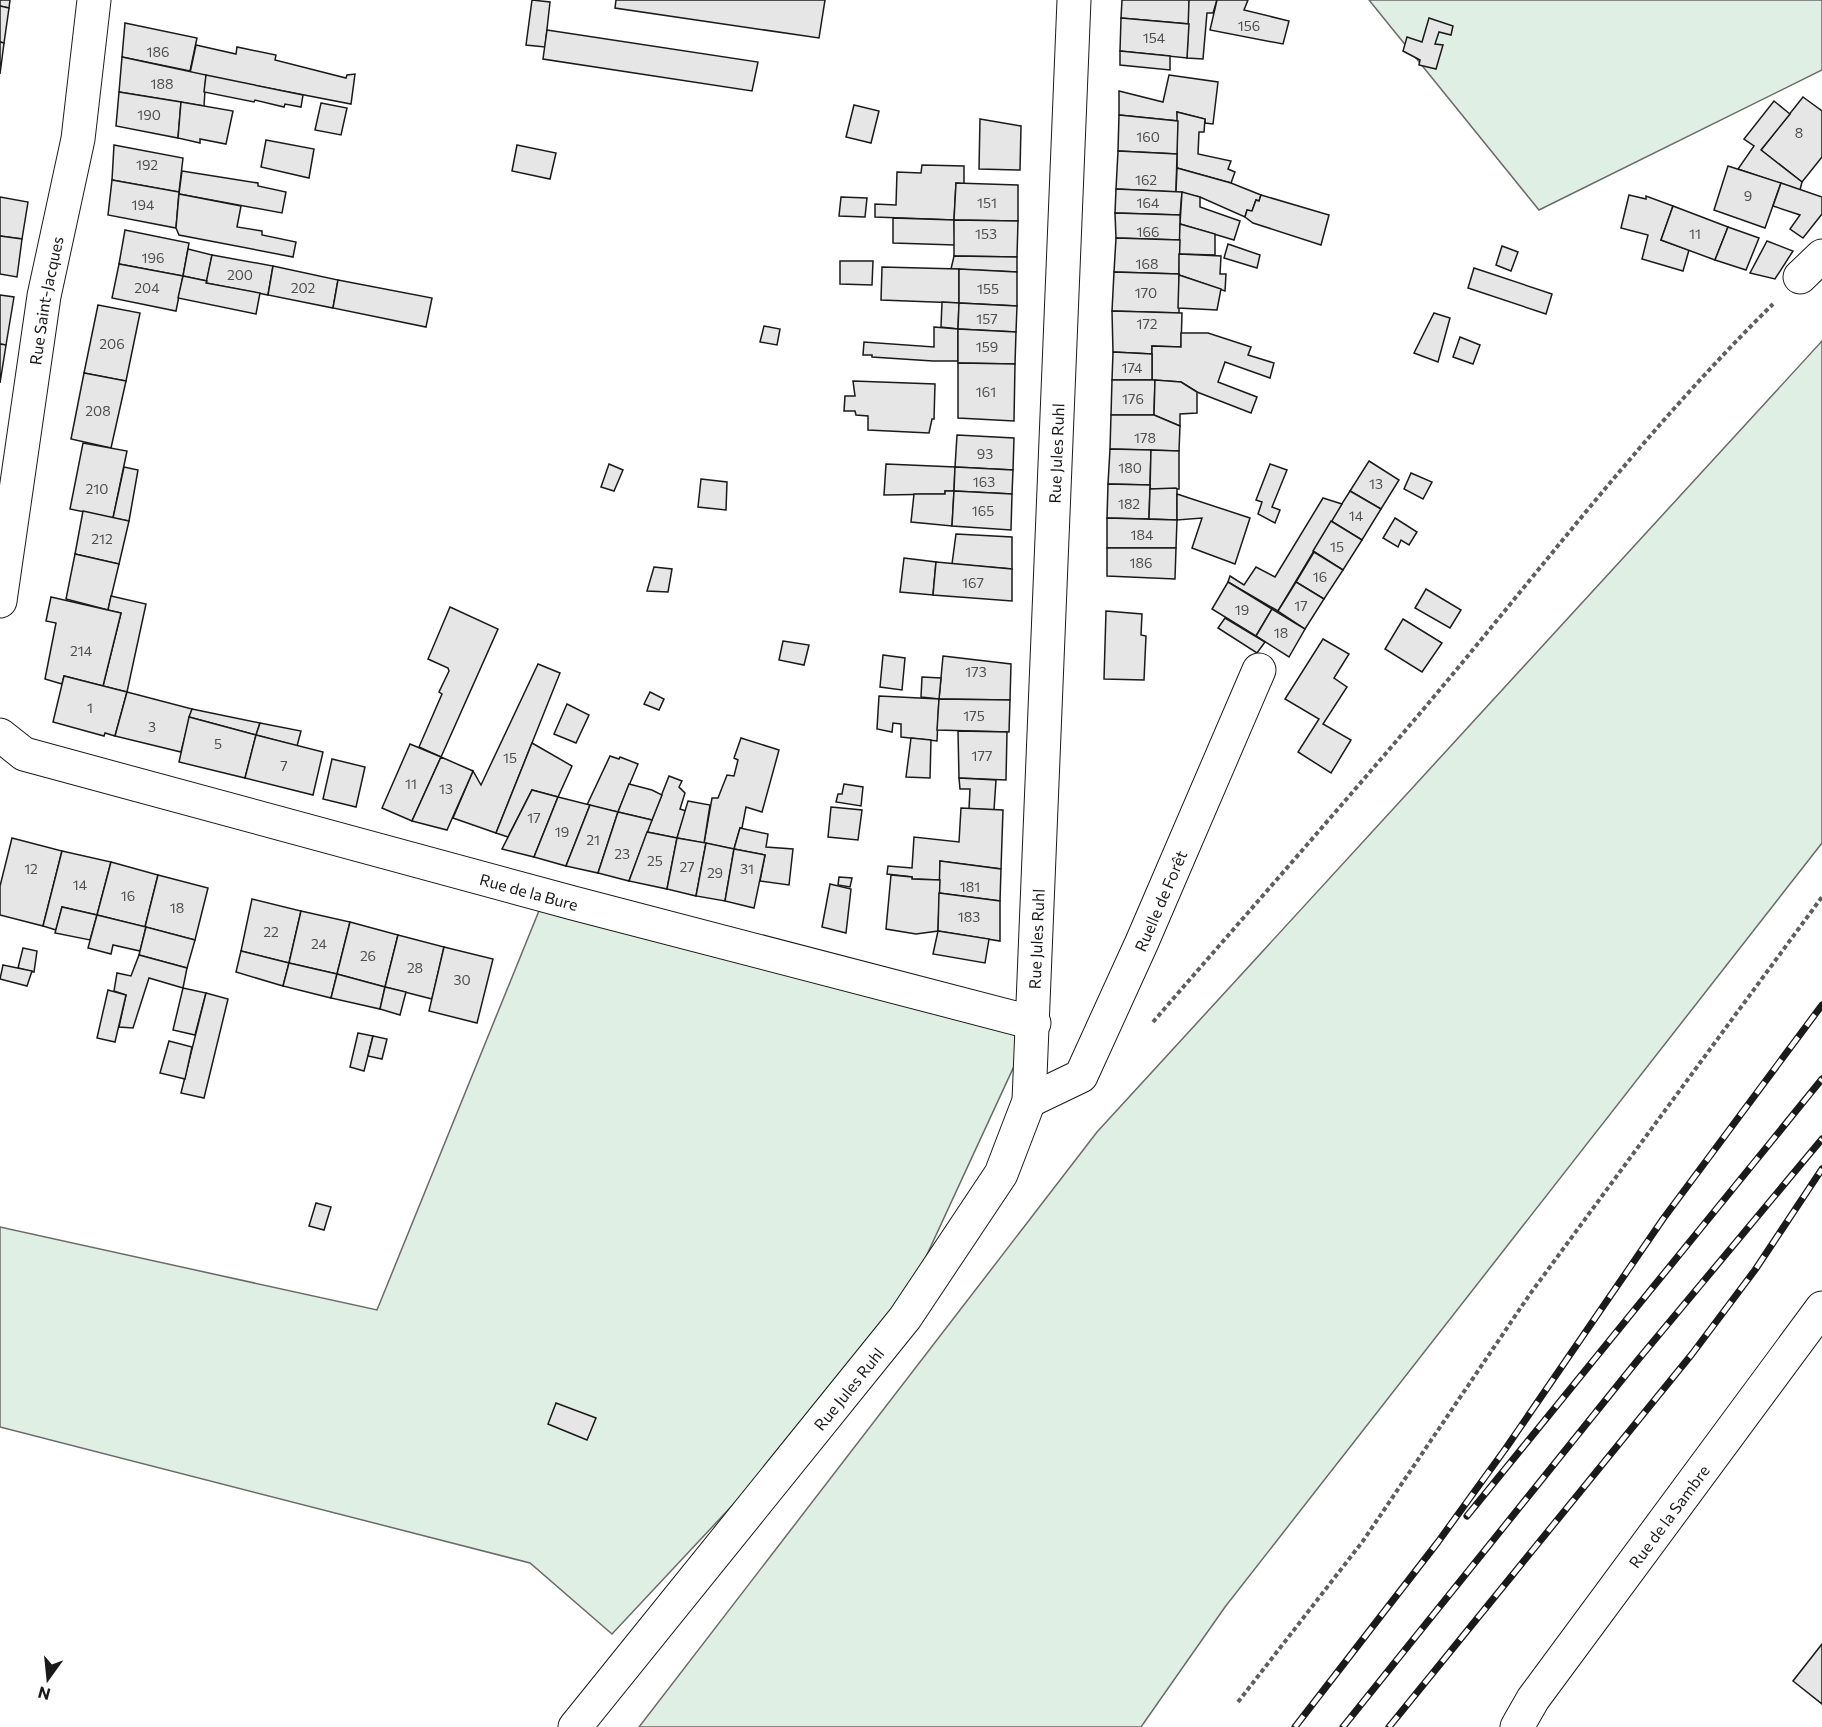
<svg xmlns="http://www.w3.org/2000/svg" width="1822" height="1727" viewBox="0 0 1822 1727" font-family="Commissioner,sans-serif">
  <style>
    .green { fill: #e0efe3; stroke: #6a6a6a; stroke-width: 1.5 }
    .building { fill: #e6e6e6; stroke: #1a1a1a; stroke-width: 1.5 }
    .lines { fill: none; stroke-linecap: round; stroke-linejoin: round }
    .minor-casing { stroke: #1a1a1a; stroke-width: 35 }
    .path { stroke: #5f5f5f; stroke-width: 4; stroke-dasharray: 4.5 3; stroke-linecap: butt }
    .minor { stroke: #fff; stroke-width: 33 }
    .rail-casing { stroke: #1a1a1a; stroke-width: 7 }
    .rail { stroke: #fff; stroke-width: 4.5; stroke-dasharray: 14; stroke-linecap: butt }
    .labels { text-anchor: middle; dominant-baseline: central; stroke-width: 4.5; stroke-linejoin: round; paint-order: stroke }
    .number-label { font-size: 14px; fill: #4d4d4d }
    .street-label { font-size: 16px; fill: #1a1a1a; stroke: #fff }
  </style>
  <rect width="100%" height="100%" fill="#fff"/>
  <g class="green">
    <polygon points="1369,0 1822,0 1822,70 1539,210"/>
    <polygon points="1822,341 1822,843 1225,1607 1141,1727 639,1727 1097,1132"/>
    <polygon points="545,896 1034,1023 888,1339 612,1634 530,1563 0,1427 0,1227 377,1310"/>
  </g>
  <g class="building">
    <polygon points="0,0 10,0 9,8 0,6"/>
    <polygon points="532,0 550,2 545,47 526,45"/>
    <polygon points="616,0 825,0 819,38 615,8"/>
    <polygon points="1122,0 1189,0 1189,24 1121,18"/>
    <polygon points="1189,0 1217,0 1213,13 1207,13 1203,59 1187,58"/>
    <polygon points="1217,0 1248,0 1244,10 1289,21 1283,44 1210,30"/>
    <polygon points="0,6 9,8 4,43 0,42"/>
    <polygon points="1121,18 1189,24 1187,58 1120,51"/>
    <polygon points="1429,18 1453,26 1451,35 1439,32 1435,44 1443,45 1436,69 1419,65 1420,60 1403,51 1407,37 1422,42"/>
    <polygon points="125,23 197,38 190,71 122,57"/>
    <polygon points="547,30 758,62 752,91 543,59"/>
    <polygon points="0,42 4,43 0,74"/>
    <polygon points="196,45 236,54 237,47 276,55 275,60 346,78 347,75 355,74 351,104 190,73"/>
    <polygon points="1120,51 1170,56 1170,70 1120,65"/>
    <polygon points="122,57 206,75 204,106 119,92"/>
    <polygon points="206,75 303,95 301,107 285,104 284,107 255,100 254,102 204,92"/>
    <polygon points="1169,75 1218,82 1213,124 1205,123 1205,119 1177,112 1178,121 1119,115 1119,91 1163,102"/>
    <polygon points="119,92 181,102 178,138 116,126"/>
    <polygon points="1803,97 1822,111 1822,157 1802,182 1761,150"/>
    <polygon points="1774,101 1790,114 1761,150 1802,182 1800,190 1738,169 1754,146 1744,139"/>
    <polygon points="181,102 233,111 226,144 200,139 200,143 178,138"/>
    <polygon points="321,103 347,108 341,135 315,130"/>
    <polygon points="854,105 879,111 871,143 846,137"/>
    <polygon points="1177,112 1205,119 1204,132 1199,132 1198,154 1231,161 1228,169 1235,172 1231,183 1177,168"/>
    <polygon points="1119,115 1178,121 1177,154 1118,151"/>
    <polygon points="980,119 1021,126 1020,170 979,169"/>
    <polygon points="266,140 314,149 309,178 261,167"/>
    <polygon points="114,145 183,158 179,192 112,180"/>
    <polygon points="517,145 556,153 550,179 512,171"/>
    <polygon points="1118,151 1177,154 1176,192 1116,189"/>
    <polygon points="922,165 964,166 964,184 956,183 954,220 875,217 875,204 896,205 897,172 921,173"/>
    <polygon points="1728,166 1781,183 1765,228 1714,210"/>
    <polygon points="1177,168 1231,183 1261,195 1259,201 1256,200 1252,211 1247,210 1245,217 1200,197 1176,192"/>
    <polygon points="182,171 258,183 258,186 286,192 282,213 179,194"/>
    <polygon points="112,180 179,192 176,228 108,215"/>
    <polygon points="956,183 1018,185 1018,221 954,220"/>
    <polygon points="1781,183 1822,197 1822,214 1803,238 1790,229 1800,215 1773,206"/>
    <polygon points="1116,189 1182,192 1180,215 1115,213"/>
    <polygon points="1182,192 1200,197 1200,207 1240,221 1234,240 1180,224"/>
    <polygon points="179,194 241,206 237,227 262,231 262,235 296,242 293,257 179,235 176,228"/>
    <polygon points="1261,195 1329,215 1321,245 1253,223 1245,217 1247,210 1252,211 1256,200 1259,201"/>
    <polygon points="1629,195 1646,199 1646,196 1673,206 1661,240 1689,250 1683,271 1642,259 1648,235 1621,228"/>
    <polygon points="0,197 28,202 22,239 0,236"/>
    <polygon points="841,197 867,198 865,217 839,216"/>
    <polygon points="1673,206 1728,227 1715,260 1661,240"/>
    <polygon points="1115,213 1180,215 1180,240 1116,238"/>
    <polygon points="893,218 954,220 955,245 893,243"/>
    <polygon points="954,220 1018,221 1017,257 954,256"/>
    <polygon points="1180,224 1215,234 1215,255 1179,254"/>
    <polygon points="1728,227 1759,238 1746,270 1715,260"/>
    <polygon points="125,230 189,243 183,276 119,264"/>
    <polygon points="0,236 22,239 17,277 0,274"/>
    <polygon points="1116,238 1180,240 1179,274 1114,272"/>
    <polygon points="1767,241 1793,251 1775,279 1750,273"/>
    <polygon points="1228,244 1260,255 1257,268 1224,258"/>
    <polygon points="1502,246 1518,252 1511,271 1496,265"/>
    <polygon points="188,249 212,255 207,281 183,276"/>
    <polygon points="1179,254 1221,256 1220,274 1226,274 1225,291 1179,275"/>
    <polygon points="212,255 273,266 268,295 206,283"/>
    <polygon points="954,256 1017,257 1017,272 951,269"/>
    <polygon points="840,261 873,261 872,285 840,284"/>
    <polygon points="119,264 183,276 176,311 112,298"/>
    <polygon points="273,266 338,280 333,308 268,295"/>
    <polygon points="882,267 959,269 959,303 881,300"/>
    <polygon points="1474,268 1552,294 1546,314 1468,288"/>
    <polygon points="959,269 1017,272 1017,306 959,303"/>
    <polygon points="1114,272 1179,274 1179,313 1112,311"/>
    <polygon points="1179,275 1221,289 1217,310 1178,308"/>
    <polygon points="183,276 207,281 206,283 260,293 256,314 178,298"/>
    <polygon points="338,280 432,298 426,327 333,308"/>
    <polygon points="0,295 14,297 6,345 0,344"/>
    <polygon points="942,302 959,303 958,329 941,327"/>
    <polygon points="959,303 1017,306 1016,332 958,329"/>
    <polygon points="98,305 140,313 126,381 84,373"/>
    <polygon points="1112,311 1182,313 1181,347 1152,346 1152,354 1113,352"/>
    <polygon points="1434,313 1450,318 1438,362 1414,353"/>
    <polygon points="764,326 780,329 777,345 760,342"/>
    <polygon points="934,327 958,329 958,361 933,361 872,357 872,355 863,355 864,342 934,347"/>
    <polygon points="958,329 1016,332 1015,364 958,363"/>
    <polygon points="1181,333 1208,333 1251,347 1248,355 1274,363 1270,378 1225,362 1218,382 1257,397 1251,413 1197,392 1181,382 1152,380 1152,346 1181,347"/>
    <polygon points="1460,337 1480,345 1473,364 1453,357"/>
    <polygon points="0,344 6,345 0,383"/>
    <polygon points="1113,352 1152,354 1152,380 1112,380"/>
    <polygon points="958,363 1015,364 1014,421 958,418"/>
    <polygon points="84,373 126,381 111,448 71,439"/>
    <polygon points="1112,380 1155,380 1154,415 1111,415"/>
    <polygon points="1155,380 1181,382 1197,392 1197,413 1180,414 1180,426 1154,415"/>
    <polygon points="853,381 935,384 934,419 932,419 929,433 868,430 868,416 856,415 855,411 844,411 845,396 855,396"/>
    <polygon points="1111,415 1154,415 1180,426 1179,451 1110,449"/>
    <polygon points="957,435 1014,438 1013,470 955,467"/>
    <polygon points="83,443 127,451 113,518 70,509"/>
    <polygon points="1110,449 1151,450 1150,485 1108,484"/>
    <polygon points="1151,450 1179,451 1179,489 1150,489"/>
    <polygon points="1369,461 1399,480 1381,509 1350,491"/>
    <polygon points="609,464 623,470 614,491 601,487"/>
    <polygon points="886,464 955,467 954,491 945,491 945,494 884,495"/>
    <polygon points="1270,464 1287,470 1272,507 1280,510 1275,523 1258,514 1262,502 1256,500"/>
    <polygon points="124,467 138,470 129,521 113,518"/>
    <polygon points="955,467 1013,470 1012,494 954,491"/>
    <polygon points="1411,473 1432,482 1423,499 1404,489"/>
    <polygon points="701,479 727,482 726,510 698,507"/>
    <polygon points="1108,484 1150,485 1149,519 1107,518"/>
    <polygon points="1176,488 1177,489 1177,520 1149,519 1150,489"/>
    <polygon points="945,491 954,491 952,526 911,522 914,494 945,494"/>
    <polygon points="954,491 1012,494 1011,530 952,526"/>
    <polygon points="1350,491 1381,509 1362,540 1331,521"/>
    <polygon points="1177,494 1250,518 1235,564 1192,548 1202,518 1177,520"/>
    <polygon points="1323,498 1342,504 1278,611 1228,582 1230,576 1244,585 1256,567 1275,577"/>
    <polygon points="83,511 129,521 119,564 75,554"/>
    <polygon points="1107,518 1177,520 1176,548 1107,548"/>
    <polygon points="1395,518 1417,532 1409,545 1401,540 1398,547 1383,538"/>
    <polygon points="1331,521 1362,540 1343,570 1313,551"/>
    <polygon points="956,534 1012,537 1012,569 952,564"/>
    <polygon points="1107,548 1176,548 1175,579 1107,576"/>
    <polygon points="1314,552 1343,570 1324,599 1296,582"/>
    <polygon points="75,554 119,564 108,610 66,599"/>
    <polygon points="904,558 936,562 933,595 900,592"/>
    <polygon points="936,562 1012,569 1012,601 933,595"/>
    <polygon points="654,567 672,569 668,592 647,591"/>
    <polygon points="1228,582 1272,609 1256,636 1212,609"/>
    <polygon points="1296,582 1324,599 1305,629 1278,611"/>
    <polygon points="1426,589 1461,610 1450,628 1415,608"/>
    <polygon points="111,596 146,604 127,692 103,686 121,613 108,610"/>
    <polygon points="51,597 121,613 103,686 64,676 62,684 45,679 56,623 46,621"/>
    <polygon points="450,607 498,629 441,757 419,747 442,694 439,692 449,671 448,668 428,659"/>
    <polygon points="1272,609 1305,629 1289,657 1256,636"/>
    <polygon points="1106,611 1142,614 1141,635 1146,636 1144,680 1104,679"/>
    <polygon points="1225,618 1265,642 1257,653 1218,628"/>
    <polygon points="1403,619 1442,643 1422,672 1385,649"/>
    <polygon points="1323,639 1349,654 1334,678 1347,687 1323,724 1351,740 1331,773 1298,752 1319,719 1285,699"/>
    <polygon points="783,641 809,645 804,665 779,660"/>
    <polygon points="883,655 905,658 902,690 880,687"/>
    <polygon points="943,656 1011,664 1010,700 939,699"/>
    <polygon points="538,664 560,673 496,833 453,818 473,771 481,785"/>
    <polygon points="64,676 127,692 115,736 105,733 104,736 53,722"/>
    <polygon points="922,677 941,678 939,699 921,697"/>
    <polygon points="127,692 192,709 181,752 115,736"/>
    <polygon points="650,692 664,699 659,710 644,704"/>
    <polygon points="879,696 939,699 937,741 901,737 901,724 893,723 892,732 877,729"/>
    <polygon points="939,699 1010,700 1009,732 937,730"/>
    <polygon points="567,704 589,715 576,743 554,734"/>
    <polygon points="192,709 260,723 256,735 189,717"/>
    <polygon points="189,717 256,735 245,778 179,762"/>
    <polygon points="260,723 301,731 297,746 256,735"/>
    <polygon points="958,731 1007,732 1006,780 959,778"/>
    <polygon points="256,735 323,752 313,795 245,778"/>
    <polygon points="741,738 779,750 762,812 746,807 742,828 740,828 734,849 704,843 712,798 718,798 727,775 734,776 738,760 734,758"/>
    <polygon points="911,738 931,740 930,778 906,777"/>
    <polygon points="532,743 572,766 558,797 532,790 508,837 496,833"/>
    <polygon points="410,744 441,757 412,821 382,808"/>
    <polygon points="610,756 619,759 620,757 638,764 618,812 587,805"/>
    <polygon points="441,757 473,771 447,830 412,821"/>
    <polygon points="332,759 365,767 356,807 323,799"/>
    <polygon points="669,776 682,781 679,787 685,793 680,809 686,811 677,838 647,832"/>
    <polygon points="959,778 996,780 994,810 969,809 970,789 960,789"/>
    <polygon points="629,784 652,790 662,795 652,820 618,812"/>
    <polygon points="844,784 863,787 861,806 836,802 838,794 842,794"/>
    <polygon points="532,790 558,797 534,857 502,849"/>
    <polygon points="558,797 590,805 566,866 534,857"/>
    <polygon points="688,801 710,805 704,843 677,838"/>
    <polygon points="590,805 618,812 598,873 566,866"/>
    <polygon points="831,807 862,810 858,840 828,837"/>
    <polygon points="961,808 1003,810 1001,869 940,861 940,880 912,879 912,877 887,874 888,866 912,868 914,837 959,842"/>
    <polygon points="618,812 652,820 629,881 598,873"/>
    <polygon points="740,828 768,834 766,847 793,849 789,885 760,881 765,855 734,849"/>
    <polygon points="647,832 677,838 667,889 629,881"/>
    <polygon points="12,838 62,851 43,926 0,915 0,886"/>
    <polygon points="677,838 706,843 696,896 667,889"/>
    <polygon points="706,843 734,849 725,901 696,896"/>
    <polygon points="734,849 765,855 754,908 725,901"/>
    <polygon points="62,851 111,862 97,915 62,907 56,930 43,926"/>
    <polygon points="940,861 1001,869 1000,901 939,893"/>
    <polygon points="111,862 158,875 145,927 97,915"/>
    <polygon points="158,875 208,888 195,940 145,927"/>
    <polygon points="891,875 912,877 912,879 940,880 938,931 916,934 886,929"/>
    <polygon points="839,877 852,878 850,887 838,885"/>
    <polygon points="830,884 851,889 846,933 822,927"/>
    <polygon points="939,893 1000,901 1000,941 938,931"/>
    <polygon points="252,899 301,911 289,963 241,951"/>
    <polygon points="62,907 97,915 90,940 55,933"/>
    <polygon points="301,911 350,922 337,974 289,963"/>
    <polygon points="97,915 146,927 140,951 113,945 111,954 88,948"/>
    <polygon points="350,922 398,935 385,987 337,974"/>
    <polygon points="146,927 195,940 187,968 139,955"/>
    <polygon points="938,931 989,939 985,963 933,954"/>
    <polygon points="398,935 444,947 432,999 385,987"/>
    <polygon points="444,947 493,959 477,1023 429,1011"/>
    <polygon points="23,948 37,951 34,972 18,968"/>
    <polygon points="241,951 289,963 283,986 236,972"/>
    <polygon points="139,955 187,968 183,988 149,978 133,1028 119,1027 126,995 114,991 117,973 131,976"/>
    <polygon points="289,963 337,974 331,998 283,986"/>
    <polygon points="3,965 32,971 27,986 0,979"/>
    <polygon points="337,974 385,987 380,1009 331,998"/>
    <polygon points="385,987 406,992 400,1015 380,1009"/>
    <polygon points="183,988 206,993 195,1035 173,1030"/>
    <polygon points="108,990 126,995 115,1042 97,1038"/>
    <polygon points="206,993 228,999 204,1098 181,1093"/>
    <polygon points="358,1033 373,1036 364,1071 350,1067"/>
    <polygon points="373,1036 387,1039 382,1059 368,1056"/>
    <polygon points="169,1041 192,1047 185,1079 160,1073"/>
    <polygon points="316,1203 331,1207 324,1230 309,1226"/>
    <polygon points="556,1403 596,1418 587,1440 548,1424"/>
    <polygon points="1822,1644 1822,1704 1793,1681"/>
  </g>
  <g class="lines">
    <g class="minor-casing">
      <g id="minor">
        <polyline points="1800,277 1822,256"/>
        <path id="s1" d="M0,601l44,-305 34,-157 16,-139"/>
        <path id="s2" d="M0,735l24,19 549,149 461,120"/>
        <path id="s3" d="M1029,1101l52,-25 61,-134 117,-272"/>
        <path id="s4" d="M575,1727l330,-409 96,-144 28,-73 45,-1101"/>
        <path id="s5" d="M1517,1727l16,-28 289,-391"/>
      </g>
    </g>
    <g class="path">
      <path d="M1153,1022c89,-103 180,-206 268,-310 116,-137 224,-282 352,-408"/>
      <polyline points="1238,1702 1363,1541 1530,1294 1822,897"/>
    </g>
    <use href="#minor" class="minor"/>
    <g class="rail-casing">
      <g id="rail">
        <polyline points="1467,1516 1822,1079"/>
        <polyline points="1295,1727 1438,1542 1506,1448 1663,1219 1822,1005"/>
        <polyline points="1343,1727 1637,1361 1822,1139"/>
        <polyline points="1389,1727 1692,1354 1755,1270 1822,1169"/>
      </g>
    </g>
    <use href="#rail" class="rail"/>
  </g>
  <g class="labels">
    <g class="number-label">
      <text x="1249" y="25">156</text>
      <text x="1154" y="37">154</text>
      <text x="158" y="51">186</text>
      <text x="162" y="83">188</text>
      <text x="149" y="114">190</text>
      <text x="1799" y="132">8</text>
      <text x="1148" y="136">160</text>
      <text x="147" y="164">192</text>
      <text x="1146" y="179">162</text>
      <text x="1748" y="195">9</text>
      <text x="987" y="202">151</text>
      <text x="1148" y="202">164</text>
      <text x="143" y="204">194</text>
      <text x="1148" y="231">166</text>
      <text x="986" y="233">153</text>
      <text x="1695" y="233">11</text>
      <text x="153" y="257">196</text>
      <text x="1147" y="263">168</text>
      <text x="240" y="274">200</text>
      <text x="147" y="287">204</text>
      <text x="303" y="287">202</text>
      <text x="988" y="288">155</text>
      <text x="1146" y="292">170</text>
      <text x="987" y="318">157</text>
      <text x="1147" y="323">172</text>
      <text x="112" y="343">206</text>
      <text x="987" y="346">159</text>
      <text x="1132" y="367">174</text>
      <text x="986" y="391">161</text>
      <text x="1133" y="398">176</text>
      <text x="98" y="410">208</text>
      <text x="1145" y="437">178</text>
      <text x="985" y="453">93</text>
      <text x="1130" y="467">180</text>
      <text x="984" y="481">163</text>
      <text x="1376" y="483">13</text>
      <text x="97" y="488">210</text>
      <text x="1129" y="503">182</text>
      <text x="983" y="510">165</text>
      <text x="1356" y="515">14</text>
      <text x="1142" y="534">184</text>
      <text x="102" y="538">212</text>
      <text x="1337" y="546">15</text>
      <text x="1141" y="562">186</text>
      <text x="1320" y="576">16</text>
      <text x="973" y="582">167</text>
      <text x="1301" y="605">17</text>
      <text x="1242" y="609">19</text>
      <text x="1281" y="632">18</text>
      <text x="81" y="650">214</text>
      <text x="976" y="671">173</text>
      <text x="90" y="707">1</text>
      <text x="974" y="715">175</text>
      <text x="152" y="726">3</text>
      <text x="218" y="743">5</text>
      <text x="982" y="755">177</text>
      <text x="510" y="757">15</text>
      <text x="284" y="765">7</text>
      <text x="411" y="783">11</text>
      <text x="446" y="788">13</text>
      <text x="534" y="817">17</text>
      <text x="562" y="831">19</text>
      <text x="593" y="839">21</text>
      <text x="622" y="853">23</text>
      <text x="655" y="860">25</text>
      <text x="687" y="866">27</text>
      <text x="31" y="868">12</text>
      <text x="747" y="868">31</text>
      <text x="715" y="872">29</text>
      <text x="80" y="884">14</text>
      <text x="970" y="886">181</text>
      <text x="128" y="895">16</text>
      <text x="177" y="907">18</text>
      <text x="969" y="916">183</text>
      <text x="271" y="931">22</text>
      <text x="319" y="943">24</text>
      <text x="368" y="955">26</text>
      <text x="415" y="967">28</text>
      <text x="462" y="979">30</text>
    </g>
    <g class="street-label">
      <text stroke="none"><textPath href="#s1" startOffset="304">Rue Saint-Jacques</textPath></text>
      <text stroke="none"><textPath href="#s4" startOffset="1425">Rue Jules Ruhl</textPath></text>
      <text stroke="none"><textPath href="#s2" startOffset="554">Rue de la Bure</textPath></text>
      <text stroke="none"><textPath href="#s3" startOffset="250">Ruelle de Forêt</textPath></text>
      <text stroke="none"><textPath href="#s4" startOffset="939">Rue Jules Ruhl</textPath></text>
      <text stroke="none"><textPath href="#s4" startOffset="435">Rue Jules Ruhl</textPath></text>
      <text stroke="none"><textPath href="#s5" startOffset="260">Rue de la Sambre</textPath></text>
    </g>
  </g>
  <g transform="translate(48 1679) rotate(195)" stroke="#ffffff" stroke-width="4.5" paint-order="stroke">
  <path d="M0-4.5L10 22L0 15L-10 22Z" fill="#1a1a1a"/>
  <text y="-9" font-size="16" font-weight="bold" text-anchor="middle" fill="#1a1a1a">N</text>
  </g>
</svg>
